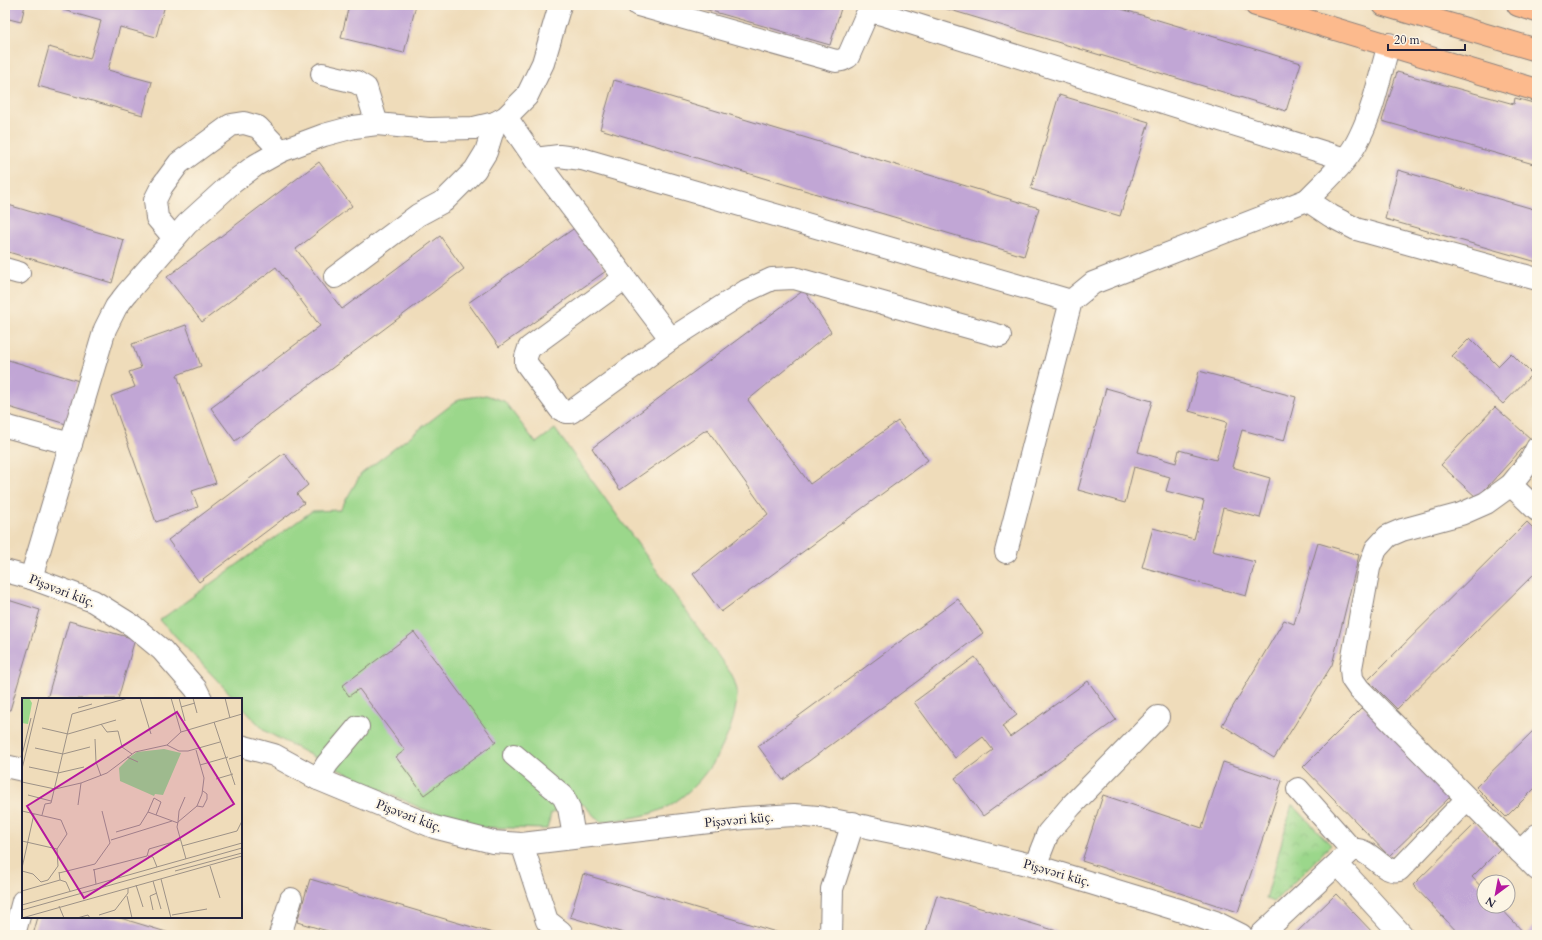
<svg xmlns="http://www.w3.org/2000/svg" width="1542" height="940" viewBox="0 0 1542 940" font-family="Cardo,serif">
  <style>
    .park { fill: url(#park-crowns); stroke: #5e7c63 }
    .garden { fill: #9bd78b; stroke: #5e7c63 }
    .building { fill: #c1a6d5 }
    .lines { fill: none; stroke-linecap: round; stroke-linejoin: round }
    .minor-casing { stroke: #887f7a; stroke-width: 24 }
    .major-casing { stroke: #887f7a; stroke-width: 24 }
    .minor { stroke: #fff; stroke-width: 22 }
    .major { stroke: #fcba8d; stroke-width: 22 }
    .labels { text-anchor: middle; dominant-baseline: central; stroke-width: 4; stroke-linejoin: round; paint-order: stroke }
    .street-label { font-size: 13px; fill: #22223b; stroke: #fcf5e5 }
    .inset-road { fill: none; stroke: #9d9287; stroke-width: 1 }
    .view { fill: #b5179e; fill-opacity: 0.15; stroke: #b5179e; stroke-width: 2 }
    .inset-edge { fill: none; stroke: #22223b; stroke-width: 2 }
  </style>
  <defs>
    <pattern id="park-crowns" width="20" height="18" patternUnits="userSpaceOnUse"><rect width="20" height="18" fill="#9bd78b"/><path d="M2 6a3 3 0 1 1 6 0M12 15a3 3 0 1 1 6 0" fill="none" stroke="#85b879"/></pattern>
  </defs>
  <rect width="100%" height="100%" fill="#fcf5e5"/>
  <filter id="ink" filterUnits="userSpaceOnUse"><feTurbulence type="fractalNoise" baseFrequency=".025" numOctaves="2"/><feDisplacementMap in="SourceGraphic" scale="8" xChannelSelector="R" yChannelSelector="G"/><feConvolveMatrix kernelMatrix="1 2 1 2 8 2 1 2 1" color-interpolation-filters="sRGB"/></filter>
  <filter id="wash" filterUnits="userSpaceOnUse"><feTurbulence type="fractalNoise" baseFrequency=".012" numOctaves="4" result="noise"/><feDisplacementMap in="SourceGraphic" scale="16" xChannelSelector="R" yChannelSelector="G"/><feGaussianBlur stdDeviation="0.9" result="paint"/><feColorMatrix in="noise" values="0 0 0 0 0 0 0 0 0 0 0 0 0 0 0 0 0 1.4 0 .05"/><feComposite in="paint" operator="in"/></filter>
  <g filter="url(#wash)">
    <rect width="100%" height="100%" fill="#efdcba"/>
    <polygon class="park" points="1292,804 1331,845 1274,902 1266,899"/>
    <path class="garden" d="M486,395l18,6 32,42 19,-14 177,246c2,6 6,14 5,20 -2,43 -35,95 -74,114 -19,9 -42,10 -63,13l-17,-18 -32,9 -4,16 -72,-2 -55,-19 -93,-44 -62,-33 -24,-25v-7h-6l-75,-79 152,-109 28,-1 21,-36 98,-75z"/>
    <g id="blocks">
      <g class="building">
        <polygon points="5,5 25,5 21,22 5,18"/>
        <polygon points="64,5 165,5 156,37 120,27 108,70 152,82 143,115 38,86 49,47 90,59 101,21 63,10"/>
        <polygon points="349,5 416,5 404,53 341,38"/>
        <polygon points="690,5 842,5 830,45"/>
        <polygon points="934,5 1108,5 1301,63 1286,111"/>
        <polygon points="1397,72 1514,104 1515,98 1537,104 1537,165 1382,121"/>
        <polygon points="614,80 1039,208 1024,256 600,129"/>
        <polygon points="1059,95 1149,122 1120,216 1031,189"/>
        <polygon points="319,162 352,206 296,249 342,309 440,236 464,269 235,441 211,408 320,326 276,267 202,322 167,277"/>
        <polygon points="1398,170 1537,210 1537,262 1385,219"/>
        <polygon points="5,204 124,240 112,283 5,251"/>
        <polygon points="576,227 606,271 499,347 468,303"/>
        <polygon points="804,290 831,332 748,400 810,484 898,421 928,460 721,612 693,574 768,514 707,429 620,490 592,448"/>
        <polygon points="186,325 201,366 177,375 216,483 192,491 198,507 156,522 111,396 135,387 129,372 141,368 132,344"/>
        <polygon points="1470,338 1498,366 1511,353 1532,374 1503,404 1452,356"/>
        <polygon points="5,359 79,381 66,424 5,406"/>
        <polygon points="1199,371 1296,397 1284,441 1242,430 1232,467 1270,478 1260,518 1223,508 1212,551 1255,562 1246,596 1142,567 1153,528 1194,539 1204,501 1166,491 1170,477 1134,467 1125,503 1078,490 1106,388 1152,401 1138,452 1176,463 1179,450 1216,460 1227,422 1189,411"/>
        <polygon points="1495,407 1531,439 1477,498 1441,465"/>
        <polygon points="284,453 308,485 297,494 304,503 199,582 168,540"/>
        <polygon points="1527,522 1537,532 1537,571 1397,709 1368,680"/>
        <polygon points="1318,543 1359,555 1332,665 1274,758 1222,725 1284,620 1294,624"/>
        <polygon points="5,599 40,610 10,710 5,709"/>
        <polygon points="958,599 983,633 783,780 758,746"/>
        <polygon points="69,621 135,639 118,699 47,699"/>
        <polygon points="414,632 496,742 424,795 396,757 405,750 359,689 349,696 342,686"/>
        <polygon points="975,657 1017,715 1002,726 1010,737 1088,681 1116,720 983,816 955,778 993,750 983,737 955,758 914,702"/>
        <polygon points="1364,706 1451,796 1389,856 1303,767"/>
        <polygon points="1537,727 1537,786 1506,817 1476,787"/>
        <polygon points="1223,762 1282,781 1238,912 1082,861 1103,795 1202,828"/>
        <polygon points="1476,823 1500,849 1472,877 1484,890 1484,906 1499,906 1526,935 1537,924 1537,935 1460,935 1413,885"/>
        <polygon points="583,874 786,935 630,935 570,917"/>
        <polygon points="310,879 499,935 341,935 297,922"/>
        <polygon points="1336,894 1375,935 1294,935"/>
        <polygon points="937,895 1070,935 925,935"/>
        <polygon points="38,917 117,917 176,935 33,935"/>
      </g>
    </g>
  </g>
  <g filter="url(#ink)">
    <use href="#blocks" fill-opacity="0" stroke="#887f7a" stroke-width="1"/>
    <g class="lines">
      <g class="minor-casing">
        <g id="minor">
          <polyline points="638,5 836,61 842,60 848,57 866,16 873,12 882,14 1345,159"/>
          <polyline points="322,74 356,82 366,88 377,124"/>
          <polyline points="506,117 535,159 671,339 571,412 566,412 560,409 526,363 526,357 529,348 625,278"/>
          <polyline points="535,159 559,156 582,159 1071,301"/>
          <path d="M1307,200c18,-19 42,-39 53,-64 14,-28 20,-61 29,-92"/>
          <polyline points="174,238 157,218 155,200 162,186 179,163 231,125 244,123 258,127 281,151"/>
          <polyline points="5,269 19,273"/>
          <polyline points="335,277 418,215 444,201 475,170 486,152 495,123"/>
          <polyline points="671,339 746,291 772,279 794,278 1000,336"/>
          <polyline points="5,426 71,444"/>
          <polyline points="1537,448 1531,460 1511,485 1486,503 1461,514 1402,530 1388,536 1376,549 1369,568 1351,668 1352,679 1359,689 1537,869"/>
          <polyline points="1511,485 1537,510"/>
          <polyline points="1006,552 1071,301 1093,283 1307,200 1331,216 1356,229 1537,279"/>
          <polyline points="5,571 31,578 93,601 133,626 162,650 196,689 201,699"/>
          <polyline points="31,578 105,329 116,307 127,293 187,224 232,183 256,165 281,151 324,135 354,127 377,124 429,129 474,128 495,123 506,117 527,96 543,63 560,5"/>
          <polyline points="241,746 274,755 318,779 434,827 493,842 522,844 743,818 794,815 818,817 917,837 1035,866 1176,909 1215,922 1241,935"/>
          <polyline points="514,755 563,796 569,808 574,837"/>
          <polyline points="5,766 23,770"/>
          <polyline points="318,779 327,764 358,727"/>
          <polyline points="1298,789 1352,850"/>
          <polyline points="522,844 547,921 561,932 562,935"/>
          <polyline points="1520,852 1537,835"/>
          <polyline points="1338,865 1402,935"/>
          <polyline points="1035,866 1048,833 1071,806 1158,717"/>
          <polyline points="14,935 23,901"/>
          <polyline points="280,935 291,899"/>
          <polyline points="831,935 832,889 853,823"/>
          <path d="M1261,935l91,-85c19,-3 29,24 47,20l68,-71"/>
        </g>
      </g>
      <g class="major-casing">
        <g id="major">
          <polyline points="1256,5 1537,90"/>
          <polyline points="1384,5 1537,50"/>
          <polyline points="1518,5 1537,11"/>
        </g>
      </g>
      <use href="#minor" class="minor"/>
      <use href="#major" class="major"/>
    </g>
  </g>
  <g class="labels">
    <g class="street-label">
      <text transform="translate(62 591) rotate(21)">Pişəvəri küç.</text>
      <text transform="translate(409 816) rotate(21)">Pişəvəri küç.</text>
      <text transform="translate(739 820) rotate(-5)">Pişəvəri küç.</text>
      <text transform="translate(1057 873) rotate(16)">Pişəvəri küç.</text>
    </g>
  </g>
  <g transform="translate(22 698)">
    <rect width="220" height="220" fill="#efdcba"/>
    <path d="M0,0h7l3,5 -4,21 -6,-1z" fill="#9bd78b"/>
    <path d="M142,51l17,4 -18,42 -8,-1 -1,2 -34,-15 -1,-13 11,-11 7,-5z" fill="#9bd78b"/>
    <path class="inset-road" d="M118,0l11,36M149,0l10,34M157,0l6,23M171,0l4,15M203,0l5,20M159,9l14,-4M56,10l14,-4M192,24l21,63M79,26l6,8 11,-1 4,16 10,7M20,30l26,6 48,-14M73,41l1,23 5,14M145,47l12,6h9l32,-9M13,50l28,6 27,-7M0,57l9,-37M105,59l11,5M207,61l13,-4M178,67l28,-8M7,69l29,6 26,-6M0,71l17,-71M194,81l17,-5M0,84l33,7 26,-6 26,-10 28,-21 32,-7 14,-13 61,-18M6,97l23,6M56,107l3,-22M175,108l6,1 4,-8v-5l-4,-3M0,113l39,9 6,14 -10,15 1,17 -10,14 -7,2 -8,-8 -11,-3M20,117l3,-11 6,-1 21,-89 56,-16M134,117l5,-13 -7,-4 -6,14 30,11M156,124l1,-11 6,-14M94,134l24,-7 8,-13M89,142l61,-19M0,143l35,8M160,148l55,-15 5,-10M126,158l5,1 4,10M164,161l-9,-32 1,-5 19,-16 5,-12 2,-16 -8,-28M188,168l10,32M0,170l12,-54M72,171l2,15M71,172l54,-14 2,-7 31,-9M153,173l67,-18M37,174l1,8 6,2 4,9M37,175l36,-9 15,-21 -8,-32M139,181l10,39M131,183l8,28M114,187l7,22M0,193l38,-11M105,198l5,22M0,207l220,-62M37,208l5,12M0,212l220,-62M131,212l-3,-14 7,-3M77,217l16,-5 13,-17v-5M150,217l35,-6M0,220l220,-62M55,220l11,-3 2,3"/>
    <path class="view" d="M155,14l57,92 -150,94 -57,-92z"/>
    <rect width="220" height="220" class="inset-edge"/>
  </g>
  <rect width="1542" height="940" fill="none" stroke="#fcf5e5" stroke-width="20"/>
  <g transform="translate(1496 894) rotate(212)"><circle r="19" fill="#fcf5e5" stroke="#a5a1a1"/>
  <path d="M0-3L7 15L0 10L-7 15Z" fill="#b5179e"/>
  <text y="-6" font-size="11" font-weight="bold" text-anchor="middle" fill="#22223b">N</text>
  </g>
  <path d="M1388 44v6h77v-6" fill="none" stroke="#22223b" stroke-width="2"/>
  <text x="1394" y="44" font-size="12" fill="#22223b" stroke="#fcf5e5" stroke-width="3" paint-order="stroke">20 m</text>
</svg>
